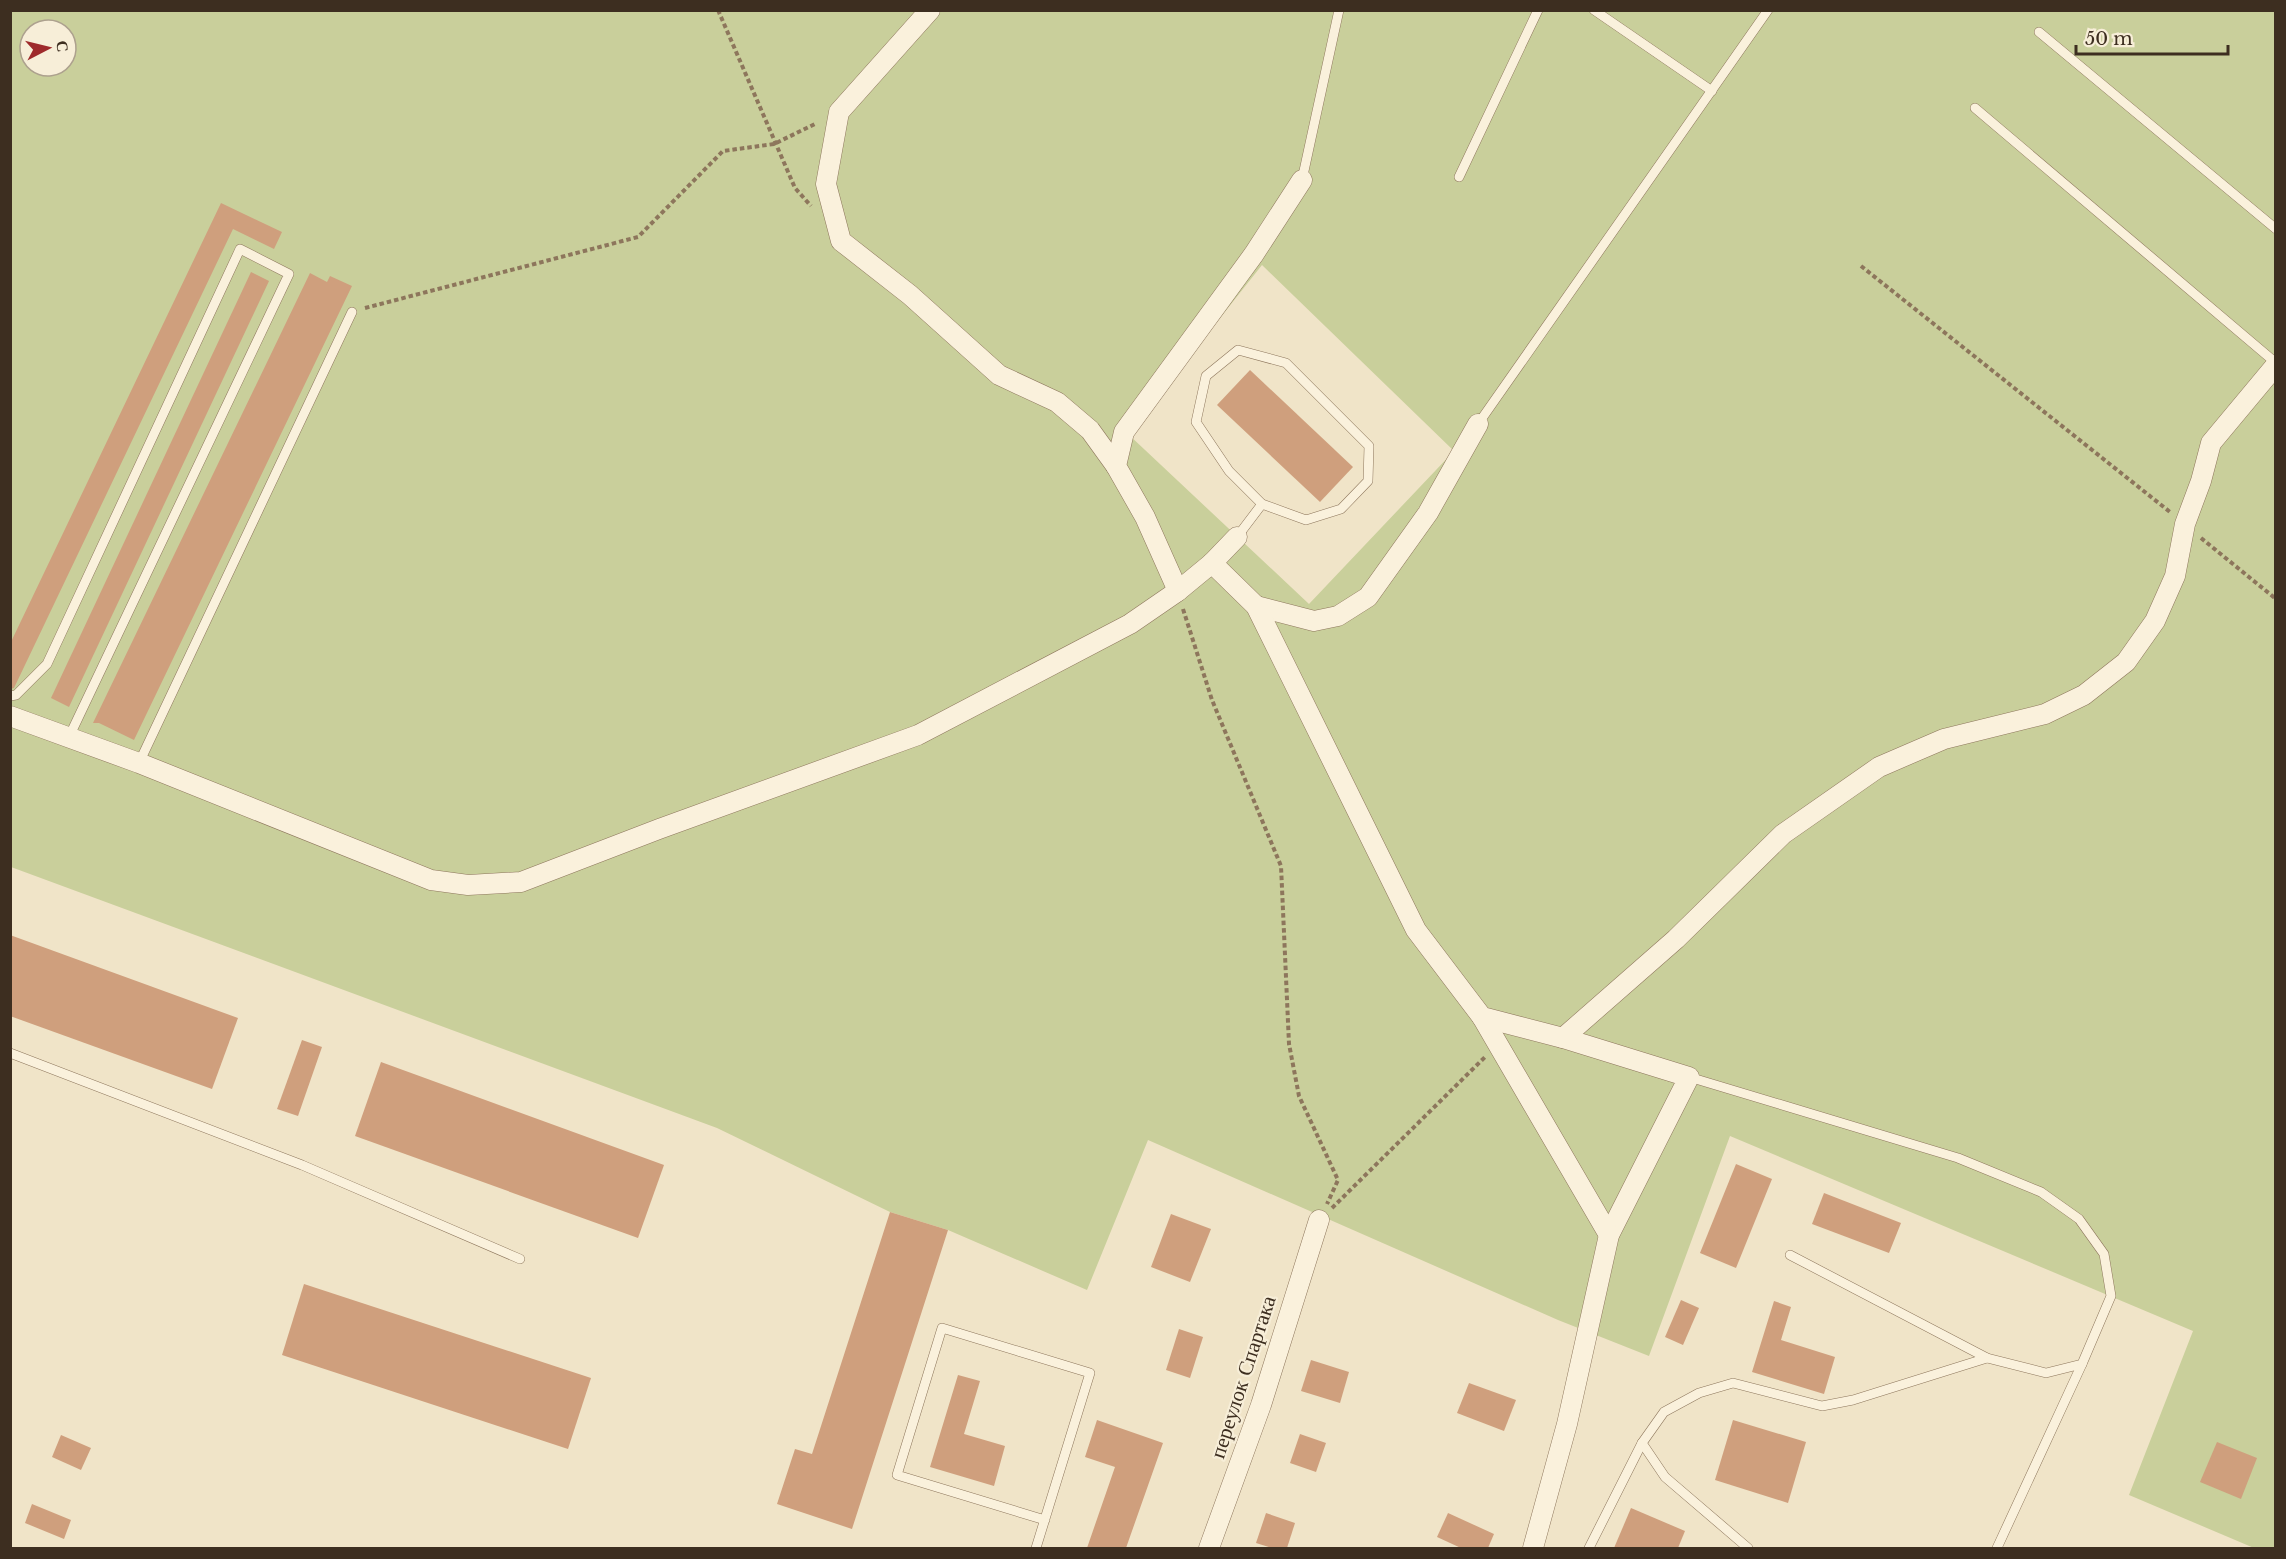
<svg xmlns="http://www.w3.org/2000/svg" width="2286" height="1559" viewBox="0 0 2286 1559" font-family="'Libre Baskerville',serif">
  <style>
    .green { fill: #c9cf9b; fill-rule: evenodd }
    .building { fill: #cf9f7d }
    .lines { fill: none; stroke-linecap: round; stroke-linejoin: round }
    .service-casing { stroke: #8d765c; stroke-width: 10 }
    .minor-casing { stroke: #8d765c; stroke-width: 21 }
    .path { stroke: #8d765c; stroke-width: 4; stroke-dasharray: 4.5 3; stroke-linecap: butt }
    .service { stroke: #faf1dc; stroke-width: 9 }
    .minor { stroke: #faf1dc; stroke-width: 20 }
    .labels { text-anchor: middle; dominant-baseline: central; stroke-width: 4.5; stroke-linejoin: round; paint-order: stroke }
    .street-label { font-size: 21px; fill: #3d2e20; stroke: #f7eed8 }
  </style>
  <rect width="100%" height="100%" fill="#f0e4c8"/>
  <path class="green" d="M10,11h2265v1537h-21l-125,-53 64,-164 -463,-195 -81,220 -91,-36 -410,-180 -61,150 -139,-60 -58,-18 -173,-84 -706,-261zM30,30h36v36h-36zM1262,265l192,186 -145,153 -181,-170z"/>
  <g class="building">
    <polygon points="221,203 282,232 274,249 233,229 14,688 10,689 10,644"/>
    <polygon points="251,272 269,281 69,707 51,698"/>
    <polygon points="310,273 327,282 330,276 352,286 134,740 99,723 93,723"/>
    <polygon points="1250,370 1353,467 1320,502 1217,405"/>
    <polygon points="10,935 238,1018 212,1089 10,1016"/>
    <polygon points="302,1040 322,1047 298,1116 277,1109"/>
    <polygon points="381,1062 664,1165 638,1238 355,1136"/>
    <polygon points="1736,1164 1772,1179 1736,1268 1700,1253"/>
    <polygon points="1824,1193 1901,1223 1889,1253 1812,1224"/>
    <polygon points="890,1212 948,1230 852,1529 777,1504 795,1449 812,1454"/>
    <polygon points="1171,1214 1211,1229 1190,1282 1151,1267"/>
    <polygon points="304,1284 591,1378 568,1449 282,1355"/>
    <polygon points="1681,1300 1699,1308 1683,1345 1665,1337"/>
    <polygon points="1774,1301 1791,1307 1781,1340 1835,1357 1824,1394 1752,1372"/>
    <polygon points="1179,1329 1203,1337 1190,1378 1166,1370"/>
    <polygon points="1311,1360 1349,1372 1340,1403 1301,1391"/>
    <polygon points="958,1375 980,1381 964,1434 1005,1446 994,1486 930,1467"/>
    <polygon points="1469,1383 1516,1400 1504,1431 1457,1413"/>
    <polygon points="1097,1420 1163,1443 1126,1548 1087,1548 1115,1467 1085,1457"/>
    <polygon points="1733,1420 1806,1442 1788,1503 1715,1480"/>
    <polygon points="1300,1434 1326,1443 1316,1472 1290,1463"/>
    <polygon points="61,1435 91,1448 81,1470 52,1457"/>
    <polygon points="2217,1442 2257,1458 2241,1499 2200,1482"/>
    <polygon points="32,1504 71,1520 64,1539 25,1523"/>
    <polygon points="1631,1508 1685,1531 1678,1548 1614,1548"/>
    <polygon points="1266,1513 1295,1523 1287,1548 1272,1548 1256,1543"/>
    <polygon points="1448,1513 1494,1534 1488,1548 1461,1548 1437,1537"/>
  </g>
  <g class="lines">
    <g class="service-casing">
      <g id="service">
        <polyline points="1594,10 1712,91"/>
        <polyline points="2039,32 2276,229"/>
        <polyline points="1975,108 2276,363"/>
        <polyline points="1459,177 1538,10"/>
        <polyline points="1302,180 1339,10"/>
        <polygon points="1238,350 1286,363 1369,446 1368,481 1341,509 1306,520 1262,504 1229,471 1196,422 1206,376"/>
        <polyline points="1478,424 1768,10"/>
        <polyline points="1237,537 1262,504"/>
        <polyline points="10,696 16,695 47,664 240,249 289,274 69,737"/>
        <polyline points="139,763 352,312"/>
        <polyline points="10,1053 302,1165 520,1259"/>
        <polyline points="1689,1077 1958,1158 2041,1192 2079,1219 2104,1254 2111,1296 2082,1364 2046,1373 1987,1358 1790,1255"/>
        <polyline points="1036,1548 1090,1373 942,1328 897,1475 1045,1520"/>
        <polyline points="1589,1548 1642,1443"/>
        <polyline points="1748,1548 1665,1477 1642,1443 1664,1412 1699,1393 1733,1383 1822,1406 1853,1400 1987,1358"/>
        <polyline points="1997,1548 2082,1364"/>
      </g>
    </g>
    <g class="minor-casing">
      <g id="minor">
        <polyline points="930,10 839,112 826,184 841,241 910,295 999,375 1057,402 1090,430 1116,466"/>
        <polyline points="1212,563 1237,537"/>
        <polyline points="1178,591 1145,517 1116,466 1124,432 1254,254 1302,180"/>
        <polyline points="1256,606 1314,621 1338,616 1368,597 1428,513 1478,424"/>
        <polyline points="10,716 139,763 431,880 468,885 521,882 659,829 918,735 1130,624 1178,591 1212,563 1256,606 1416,930 1482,1017 1563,1038 1689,1077 1609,1235 1567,1424 1533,1548"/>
        <polyline points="1482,1017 1609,1235"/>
        <polyline points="1563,1038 1676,939 1783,834 1879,767 1944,739 2045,714 2084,695 2126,662 2155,621 2175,576 2185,524 2201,481 2211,443 2276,365"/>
        <polyline points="1209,1548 1261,1405 1319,1220"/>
      </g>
    </g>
    <g class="path">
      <polyline points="718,10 795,188 811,206"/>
      <polyline points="1861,266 2170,512"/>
      <polyline points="365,308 638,237 723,151 774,144 817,123"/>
      <polyline points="2201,538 2276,599"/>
      <polyline points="1183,609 1212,700 1281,866 1289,1044 1299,1096 1338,1180 1327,1204"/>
      <polyline points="1332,1208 1485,1057"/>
    </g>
    <use href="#service" class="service"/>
    <use href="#minor" class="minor"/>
  </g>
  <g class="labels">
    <g class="street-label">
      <text transform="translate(1243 1377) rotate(-72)">переулок Спартака</text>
    </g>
  </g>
  <rect width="2286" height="1559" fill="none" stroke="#3d2e20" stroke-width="24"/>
  <g transform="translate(48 48) rotate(83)"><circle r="28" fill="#f7eed8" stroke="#ada18e" stroke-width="1.5"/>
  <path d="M0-4.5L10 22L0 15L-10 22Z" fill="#9e2a2b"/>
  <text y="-9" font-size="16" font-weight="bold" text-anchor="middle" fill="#3d2e20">С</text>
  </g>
  <path d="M2076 45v9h152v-9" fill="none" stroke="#3d2e20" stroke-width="3"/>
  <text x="2085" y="45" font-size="18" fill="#3d2e20" stroke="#f7eed8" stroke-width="4.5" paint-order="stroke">50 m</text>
</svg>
